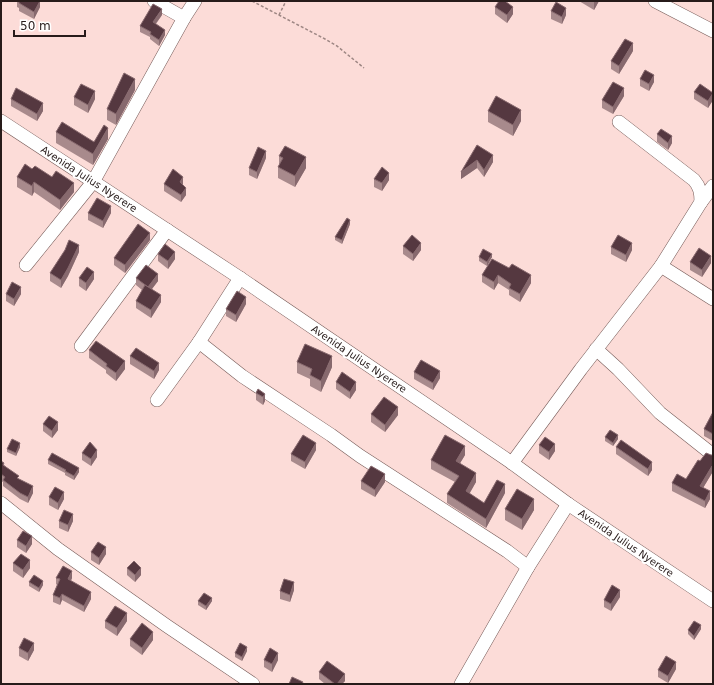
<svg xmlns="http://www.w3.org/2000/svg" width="714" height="685" viewBox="0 0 714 685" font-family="'DejaVu Sans',sans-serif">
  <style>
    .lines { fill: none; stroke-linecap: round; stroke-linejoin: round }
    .minor-casing { stroke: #765b58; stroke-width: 14 }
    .path { stroke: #9e8784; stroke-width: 1.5; stroke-dasharray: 3 2; stroke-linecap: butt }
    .minor { stroke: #fff; stroke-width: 13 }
    .wall { fill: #a88a8c }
    .shaded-wall { fill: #87696e }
    .building { fill: #553840; stroke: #87696e }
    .labels { text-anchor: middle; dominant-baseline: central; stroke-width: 4; stroke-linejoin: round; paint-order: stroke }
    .street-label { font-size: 10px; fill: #271b1a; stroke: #fff }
  </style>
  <rect width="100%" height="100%" fill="#fcdcd8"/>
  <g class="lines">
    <g class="minor-casing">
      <g id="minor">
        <polyline points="154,1 184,18"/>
        <polyline points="655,1 713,31"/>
        <polyline points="1,121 240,278 512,463 568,504 713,601"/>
        <polyline points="701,202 713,186"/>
        <polyline points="26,265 93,182 184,18 195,1"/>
        <polyline points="661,266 713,299"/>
        <polyline points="240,278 199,342 242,376 331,435 360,456 507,551 528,567"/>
        <polyline points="81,346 167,230"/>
        <polyline points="596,349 618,369 660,413 713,455"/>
        <polyline points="157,400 199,342"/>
        <path d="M512,463l69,-94 80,-103 40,-64c0,-9 -1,-15 -7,-22l-75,-58"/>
        <polyline points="1,503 58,549 167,626 253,684"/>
        <polyline points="461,684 528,567 568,504"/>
      </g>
    </g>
    <g class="path">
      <polyline points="252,1 325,39 337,46 364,68"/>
      <polyline points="279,15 286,1"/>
    </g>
    <use href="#minor" class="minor"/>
  </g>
  <g class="wall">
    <polygon points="17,1 40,1 40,7 34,19 19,11 19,8 17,7"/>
    <polygon points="579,1 599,1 594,10"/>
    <polygon points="495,7 513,14 507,23 495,14"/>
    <polygon points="551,11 566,15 562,24 551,19"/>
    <polygon points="162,15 156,24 165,35 159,46 150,39 150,37 140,32 140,26"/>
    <polygon points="633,51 619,74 611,69 611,61"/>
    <polygon points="640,79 654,82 649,91 640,86"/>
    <polygon points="135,90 116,125 107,120 107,109"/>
    <polygon points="694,92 713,93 713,100 708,108 694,99"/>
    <polygon points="624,96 613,114 602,108 602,100"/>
    <polygon points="74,97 95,99 88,113 74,105"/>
    <polygon points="11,99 43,111 37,121 11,106"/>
    <polygon points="488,111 521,121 513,136 488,122"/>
    <polygon points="56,132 94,142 108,139 93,165 56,143"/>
    <polygon points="657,134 672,143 668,150 657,142"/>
    <polygon points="477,145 493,162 484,177 477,168 461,179"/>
    <polygon points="279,156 306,168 295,187 278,178 278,167 279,165"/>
    <polygon points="266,158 257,179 249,175 249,168"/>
    <polygon points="17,177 74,192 60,210 34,192 32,196 17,187"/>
    <polygon points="374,179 389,180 382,191 374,187"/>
    <polygon points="164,184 183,185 186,195 181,202 164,191"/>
    <polygon points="88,213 111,213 103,228 88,220"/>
    <polygon points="350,224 342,244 335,240 335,237"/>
    <polygon points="150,240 125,273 114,265 114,258"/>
    <polygon points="403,246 421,250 413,261 403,254"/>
    <polygon points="611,247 632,250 626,262 611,254"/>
    <polygon points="79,252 68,276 61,288 50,281 50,273"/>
    <polygon points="158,254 175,259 168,269 158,261"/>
    <polygon points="479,257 492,257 487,266 479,261"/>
    <polygon points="492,259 531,283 520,302 509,295 509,290 498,283 494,290 482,282 482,275"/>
    <polygon points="690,262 711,263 702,277 690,270"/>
    <polygon points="79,278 94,279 86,291 79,286"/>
    <polygon points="136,278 158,281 152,289 161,302 151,318 136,308 136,301 142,290 136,285"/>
    <polygon points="6,294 21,294 14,306 6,301"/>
    <polygon points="246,304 236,322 226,316 226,309"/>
    <polygon points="89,350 125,369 116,381 106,373 106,370 89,358"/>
    <polygon points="130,356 159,370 154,379 130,364"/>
    <polygon points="297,362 332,367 321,392 310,386 310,379 297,373"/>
    <polygon points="414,372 440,378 433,390 414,379"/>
    <polygon points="336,382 356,390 350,399 336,389"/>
    <polygon points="258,389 265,401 263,405 256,400 256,393"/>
    <polygon points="713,412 713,441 704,436 704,429"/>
    <polygon points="371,414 398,415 385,432 371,422"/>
    <polygon points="43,424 58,430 52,438 43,431"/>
    <polygon points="605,437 618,439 613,446 605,441"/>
    <polygon points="539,445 555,451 549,460 539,453"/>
    <polygon points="20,447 16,456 7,452 7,449"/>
    <polygon points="616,447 652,470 648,476 616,454"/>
    <polygon points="316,450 305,469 291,461 291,454"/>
    <polygon points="82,453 97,457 91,466 82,460"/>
    <polygon points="465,455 460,463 476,482 469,493 484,503 505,493 486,528 447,503 447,494 455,482 431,469 431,460"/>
    <polygon points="711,455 713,455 713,474 712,473 703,488 710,499 705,508 672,491 672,483 686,479 700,461"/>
    <polygon points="48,460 79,472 74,480 65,475 65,473 48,464"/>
    <polygon points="1,461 4,465 33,493 28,503 20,499 3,486 3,482 1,481"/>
    <polygon points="361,481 385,482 375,497 361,489"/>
    <polygon points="49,497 64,499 58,510 49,505"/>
    <polygon points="505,509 534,510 522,530 505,520"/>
    <polygon points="59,521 73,521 68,532 59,528"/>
    <polygon points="17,540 32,544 26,553 17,547"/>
    <polygon points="91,552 106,554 99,565 91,560"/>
    <polygon points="13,563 30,568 23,578 13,571"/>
    <polygon points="127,568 141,575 135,582 127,575"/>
    <polygon points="56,578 72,578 71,581 91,599 84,612 62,600 60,605 53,602 53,595 57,585 56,584"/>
    <polygon points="29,582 43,585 39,592 29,586"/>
    <polygon points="294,590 290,602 280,599 280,591"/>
    <polygon points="620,597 611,611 604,607 604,600"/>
    <polygon points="198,601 212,601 206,610 198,605"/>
    <polygon points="105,621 127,621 117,636 105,628"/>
    <polygon points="701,629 694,640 688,634 688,630"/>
    <polygon points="130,639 153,640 142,655 130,646"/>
    <polygon points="19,648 34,650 28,661 19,656"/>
    <polygon points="247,651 242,661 235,657 235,653"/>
    <polygon points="264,660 278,660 272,672 264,667"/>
    <polygon points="676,669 668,683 658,677 658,670"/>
    <polygon points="319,672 345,681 342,684 325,684 319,679"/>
  </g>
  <g class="shaded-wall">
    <polygon points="40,1 40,7 34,19 34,12"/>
    <polygon points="594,1 599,1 594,10"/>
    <polygon points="513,7 513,14 507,23 507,15"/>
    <polygon points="566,8 566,15 562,24 562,17"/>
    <polygon points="162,9 162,15 153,27 153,22"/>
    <polygon points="165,30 165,35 159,46 159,40"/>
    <polygon points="633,43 633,51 619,74 619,66"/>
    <polygon points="654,75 654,82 649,91 649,84"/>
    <polygon points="135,79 135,90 116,125 116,114"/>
    <polygon points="624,88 624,96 613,114 613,107"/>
    <polygon points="95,91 95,99 88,113 88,105"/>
    <polygon points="713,93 713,100 708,108 708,101"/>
    <polygon points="43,103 43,111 37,121 37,114"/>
    <polygon points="521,110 521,121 513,136 513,125"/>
    <polygon points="108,128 108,139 93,165 93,154"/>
    <polygon points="672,136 672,143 668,150 668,143"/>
    <polygon points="266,151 266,158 257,179 257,172"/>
    <polygon points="493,155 493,162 484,177 484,170"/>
    <polygon points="306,157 306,168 295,187 295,176"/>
    <polygon points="477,160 477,168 461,179 461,172"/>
    <polygon points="389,173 389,180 382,191 382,183"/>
    <polygon points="183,177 183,185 180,190 180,182"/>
    <polygon points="34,182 34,192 32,196 32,186"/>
    <polygon points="74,183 74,192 60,210 60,200"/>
    <polygon points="186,188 186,195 181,202 181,195"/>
    <polygon points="111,206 111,213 103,228 103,221"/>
    <polygon points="350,220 350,224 342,244 342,240"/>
    <polygon points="150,233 150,240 125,273 125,265"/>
    <polygon points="421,243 421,250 413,261 413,254"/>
    <polygon points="632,243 632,250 626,262 626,255"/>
    <polygon points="79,245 79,252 68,276 61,288 61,280"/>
    <polygon points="175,252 175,259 168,269 168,261"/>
    <polygon points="492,254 492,257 487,266 487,262"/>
    <polygon points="711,256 711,263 702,277 702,270"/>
    <polygon points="94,272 94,279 86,291 86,283"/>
    <polygon points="158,274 158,281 148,294 148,287"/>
    <polygon points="498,275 498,283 494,290 494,282"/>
    <polygon points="531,275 531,283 520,302 520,294"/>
    <polygon points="21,287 21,294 14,306 14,299"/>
    <polygon points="161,295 161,302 151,318 151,310"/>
    <polygon points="246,297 246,304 236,322 236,315"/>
    <polygon points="332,356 332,367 321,392 321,381"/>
    <polygon points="125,361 125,369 116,381 116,373"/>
    <polygon points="159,363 159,370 154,379 154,371"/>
    <polygon points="440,371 440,378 433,390 433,383"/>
    <polygon points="356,382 356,390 350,399 350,392"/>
    <polygon points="265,394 265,401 263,405 263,397"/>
    <polygon points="398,407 398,415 385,432 385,425"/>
    <polygon points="58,422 58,430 52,438 52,431"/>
    <polygon points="618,435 618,439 613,446 613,443"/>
    <polygon points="20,443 20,447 16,456 16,453"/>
    <polygon points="316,443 316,450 305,469 305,462"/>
    <polygon points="555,444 555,451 549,460 549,452"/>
    <polygon points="465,446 465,455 456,470 456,461"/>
    <polygon points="97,450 97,457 91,466 91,459"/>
    <polygon points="652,462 652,470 648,476 648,469"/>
    <polygon points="712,466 712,473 700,493 700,486"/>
    <polygon points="79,468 79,472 74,480 74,476"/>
    <polygon points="476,473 476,482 466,500 466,491"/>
    <polygon points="385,474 385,482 375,497 375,490"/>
    <polygon points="505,484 505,493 486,528 486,519"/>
    <polygon points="33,486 33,493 28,503 28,497"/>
    <polygon points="710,491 710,499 705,508 705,501"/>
    <polygon points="64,492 64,499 58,510 58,503"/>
    <polygon points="534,499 534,510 522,530 522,519"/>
    <polygon points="73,514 73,521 68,532 68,525"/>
    <polygon points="32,536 32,544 26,553 26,546"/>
    <polygon points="2,540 2,547 1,550 1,542"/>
    <polygon points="106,547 106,554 99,565 99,558"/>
    <polygon points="30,560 30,568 23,578 23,570"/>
    <polygon points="141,568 141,575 135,582 135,575"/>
    <polygon points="72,571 72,578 68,586 68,579"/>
    <polygon points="43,581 43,585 39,592 39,588"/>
    <polygon points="294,582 294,590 290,602 290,595"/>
    <polygon points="620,590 620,597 611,611 611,604"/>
    <polygon points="91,592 91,599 84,612 84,606"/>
    <polygon points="62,594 62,600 60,605 60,598"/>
    <polygon points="212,598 212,601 206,610 206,606"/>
    <polygon points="127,613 127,621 117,636 117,628"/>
    <polygon points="701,625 701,629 694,640 694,636"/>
    <polygon points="153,632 153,640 142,655 142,648"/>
    <polygon points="34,643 34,650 28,661 28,653"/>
    <polygon points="247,647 247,651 242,661 242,657"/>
    <polygon points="278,653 278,660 272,672 272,664"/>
    <polygon points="676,662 676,669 668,683 668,676"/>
    <polygon points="345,674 345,681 342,684 337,684"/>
  </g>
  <g class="building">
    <polygon points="19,1 40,1 34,12 19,3"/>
    <polygon points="499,1 505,1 513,7 507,15 495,7"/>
    <polygon points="556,2 566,8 562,17 551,11"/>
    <polygon points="153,4 162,9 153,22 165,30 159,40 150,34 151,32 140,26"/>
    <polygon points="625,39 633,43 619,66 611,61"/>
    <polygon points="645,70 654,75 649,84 640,79"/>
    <polygon points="124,73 135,79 116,114 107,109"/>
    <polygon points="613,82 624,88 613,107 602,100"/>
    <polygon points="81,84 95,91 88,105 74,97"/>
    <polygon points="700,84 713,93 708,101 694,92"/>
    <polygon points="16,88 43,103 37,114 11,99"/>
    <polygon points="496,96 521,110 513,125 488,111"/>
    <polygon points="62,122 94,142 104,125 108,128 93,154 56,132"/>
    <polygon points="661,129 672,136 668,143 657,134"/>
    <polygon points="477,145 493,155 484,170 477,160 461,172"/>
    <polygon points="285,146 306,157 295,176 278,167 283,158 279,156"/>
    <polygon points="258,147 266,151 257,172 249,168"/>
    <polygon points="25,164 32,169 35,166 52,177 56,171 74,183 60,200 34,182 32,186 17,177"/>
    <polygon points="382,167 389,173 382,183 374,179"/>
    <polygon points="173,169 183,177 180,182 186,188 181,195 164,184"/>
    <polygon points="97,198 111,206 103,221 88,213"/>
    <polygon points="347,218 350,220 342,240 335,237"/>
    <polygon points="138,224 150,233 125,265 114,258"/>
    <polygon points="412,235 421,243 413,254 403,246"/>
    <polygon points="618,235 632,243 626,255 611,247"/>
    <polygon points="69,240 79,245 68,268 61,280 50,273 65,250"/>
    <polygon points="165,244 175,252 168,261 158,254"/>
    <polygon points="699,248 711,256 702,270 690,262"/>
    <polygon points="483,249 492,254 487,262 479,257"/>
    <polygon points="492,259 509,268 512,264 531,275 520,294 509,288 511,284 498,275 494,282 482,275"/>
    <polygon points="146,265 158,274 148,287 136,278"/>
    <polygon points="87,267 94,272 86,283 79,278"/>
    <polygon points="12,282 21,287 14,299 6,294"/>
    <polygon points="145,285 161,295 151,310 136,301"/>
    <polygon points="237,291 246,297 236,315 226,309"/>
    <polygon points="96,341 125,361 116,373 106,366 107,364 89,350"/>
    <polygon points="305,344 332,356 321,381 310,375 312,369 297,362"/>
    <polygon points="136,348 159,363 154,371 130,356"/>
    <polygon points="421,360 440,371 433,383 414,372"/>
    <polygon points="342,372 356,382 350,392 336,382"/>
    <polygon points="258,389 265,394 263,397 256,393"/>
    <polygon points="384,397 398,407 385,425 371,414"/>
    <polygon points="713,412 713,434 704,429"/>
    <polygon points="49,416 58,422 52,431 43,424"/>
    <polygon points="610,430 618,435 613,443 605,437"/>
    <polygon points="303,435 316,443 305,462 291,454"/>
    <polygon points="445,435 465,446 456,461 476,473 466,491 484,503 497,480 505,484 486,519 447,494 459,476 431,460"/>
    <polygon points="545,437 555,444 549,452 539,445"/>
    <polygon points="12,439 20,443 16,453 7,449"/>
    <polygon points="621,440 652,462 648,469 616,447"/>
    <polygon points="90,442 97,450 91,459 82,453"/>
    <polygon points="52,453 79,468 74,476 65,471 66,470 48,460"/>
    <polygon points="706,453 711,455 713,455 713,466 712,466 700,486 710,491 705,501 672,483 677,474 686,479 698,460 700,461"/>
    <polygon points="1,461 4,463 3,465 19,476 17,478 33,486 28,497 20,493 3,480 5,477 1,474"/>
    <polygon points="371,466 385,474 375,490 361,481"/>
    <polygon points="55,487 64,492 58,503 49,497"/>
    <polygon points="517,489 534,499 522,519 505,509"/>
    <polygon points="64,510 73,514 68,525 59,521"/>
    <polygon points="23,531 32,536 26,546 17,540"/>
    <polygon points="98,542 106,547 99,558 91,552"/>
    <polygon points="21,554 30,560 23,570 13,563"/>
    <polygon points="134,561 141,568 135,575 127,568"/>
    <polygon points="63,566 72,571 68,579 91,592 84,606 62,594 60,598 53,595 60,579 56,578"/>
    <polygon points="34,575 43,581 39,588 29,582"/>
    <polygon points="284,579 294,582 290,595 280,591"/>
    <polygon points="612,585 620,590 611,604 604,600"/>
    <polygon points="204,593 212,598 206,606 198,601"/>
    <polygon points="115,606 127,613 117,628 105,621"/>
    <polygon points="694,621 701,625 694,636 688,630"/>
    <polygon points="142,623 153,632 142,648 130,639"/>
    <polygon points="24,638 34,643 28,653 19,648"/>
    <polygon points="240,643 247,647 242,657 235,653"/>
    <polygon points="270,648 278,653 272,664 264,660"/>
    <polygon points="666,656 676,662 668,676 658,670"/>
    <polygon points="327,661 345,674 337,684 335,684 319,672"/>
    <polygon points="292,677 303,682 302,684 289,684"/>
  </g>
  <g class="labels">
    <g class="street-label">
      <text transform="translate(89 179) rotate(33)">Avenida Julius Nyerere</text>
      <text transform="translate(359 359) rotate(34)">Avenida Julius Nyerere</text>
      <text transform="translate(626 543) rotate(34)">Avenida Julius Nyerere</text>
    </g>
  </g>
  <rect width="714" height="685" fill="none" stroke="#271b1a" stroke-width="4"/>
  <path d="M14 30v6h71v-6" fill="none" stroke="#271b1a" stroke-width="2"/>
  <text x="20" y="30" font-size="12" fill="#271b1a" stroke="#ffffff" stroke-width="3" paint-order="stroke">50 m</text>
</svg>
